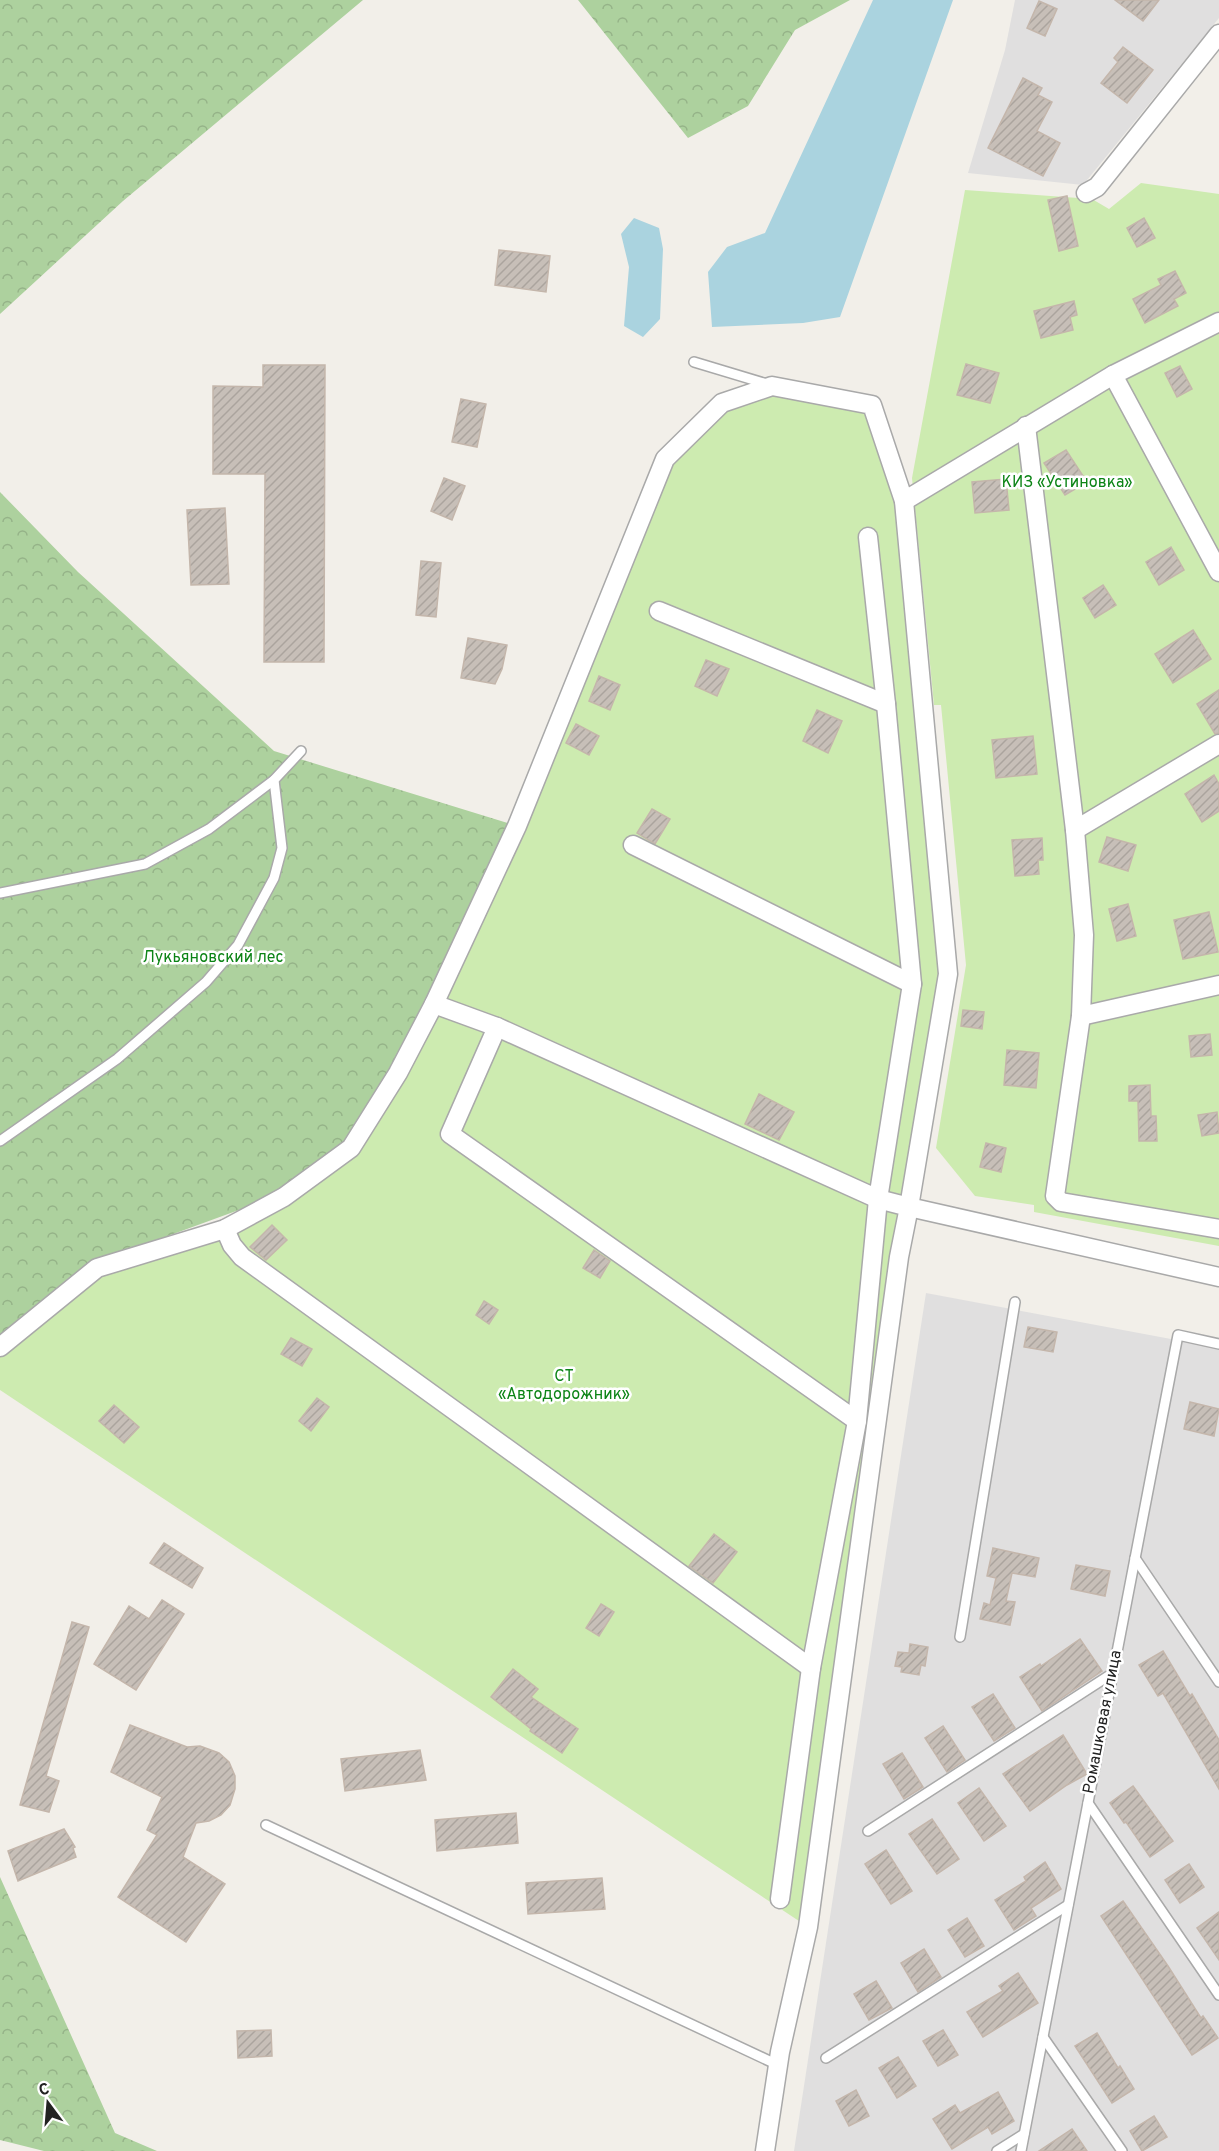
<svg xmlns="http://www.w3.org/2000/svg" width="1219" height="2151" viewBox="0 0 1219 2151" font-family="Overpass,sans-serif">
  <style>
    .residential { fill: #e0dfdf }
    .forest { fill: url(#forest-crowns) }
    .garden { fill: #cdebb0 }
    .water { fill: #aad3df }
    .building { fill: url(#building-hatch); stroke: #c4b6ab; stroke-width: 1.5 }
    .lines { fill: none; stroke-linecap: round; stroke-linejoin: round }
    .lane-casing { stroke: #a9a9a9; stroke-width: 12 }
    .street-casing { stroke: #a9a9a9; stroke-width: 21 }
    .lane { stroke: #fff; stroke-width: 9 }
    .street { stroke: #fff; stroke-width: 18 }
    .labels { text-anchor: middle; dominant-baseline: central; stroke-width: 5; stroke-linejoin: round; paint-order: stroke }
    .park-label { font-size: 16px; fill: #0c8416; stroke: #fff }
    .street-label { font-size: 16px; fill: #222; stroke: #fff }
  </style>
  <defs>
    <pattern id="forest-crowns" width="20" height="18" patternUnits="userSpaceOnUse" patternTransform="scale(1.5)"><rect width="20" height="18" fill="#add19e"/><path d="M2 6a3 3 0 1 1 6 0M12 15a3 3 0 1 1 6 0" fill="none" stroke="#95b388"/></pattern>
    <pattern id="building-hatch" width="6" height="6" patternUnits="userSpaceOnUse" patternTransform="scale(1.5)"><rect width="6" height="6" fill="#c7bfb8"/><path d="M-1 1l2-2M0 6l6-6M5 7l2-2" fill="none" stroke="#aba49e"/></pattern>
  </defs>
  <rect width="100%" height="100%" fill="#f2efe9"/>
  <g class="residential">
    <polygon points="1015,0 1219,0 1219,18 1083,185 968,173 1005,50"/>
    <polygon points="926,1293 1219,1348 1219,2151 794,2151"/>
  </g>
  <g class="forest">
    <polygon points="0,0 363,0 123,201 0,314"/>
    <polygon points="578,0 850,0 795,30 748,106 688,138"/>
    <polygon points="0,492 78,572 274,751 514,825 417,1029 349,1147 283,1194 94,1263 0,1343"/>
    <polygon points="0,1877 115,2133 157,2151 44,2151 0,2140"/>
  </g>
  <g class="garden">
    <polygon points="1141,183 1219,194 1219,1246 1034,1212 1034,1205 975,1196 936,1148 966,965 941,705 934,705 912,478 965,190 1092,199 1109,209"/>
    <polygon points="772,386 872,405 900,490 948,974 808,1927 0,1390 0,1351 101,1274 228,1234 354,1151 437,1004 665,459 722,403"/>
  </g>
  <g class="water">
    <polygon points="873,0 953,0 840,317 803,323 712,327 708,272 727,247 765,233"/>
    <polygon points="634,218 659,228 663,249 660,319 643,337 624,326 629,267 621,234"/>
  </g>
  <g class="building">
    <polygon points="1115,0 1159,0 1143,21"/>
    <polygon points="1039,1 1057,9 1045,36 1027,28"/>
    <polygon points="1123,47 1153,70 1127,103 1101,83 1118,62 1114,58"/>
    <polygon points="1023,78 1042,88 1038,95 1052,102 1037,131 1060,143 1043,176 988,148"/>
    <polygon points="1067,196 1078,246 1059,251 1048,200"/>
    <polygon points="1144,218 1155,238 1137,247 1127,228"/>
    <polygon points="499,250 550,256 546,292 495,285"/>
    <polygon points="1175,271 1186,293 1174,299 1178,306 1145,323 1133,299 1161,285 1158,279"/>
    <polygon points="1074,301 1077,315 1070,317 1073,330 1041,338 1034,311"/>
    <polygon points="966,364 999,373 990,403 957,395"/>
    <polygon points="263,365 325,365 324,662 264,662 265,474 213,474 213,386 263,387"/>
    <polygon points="1180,366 1192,389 1177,397 1165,373"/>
    <polygon points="461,399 486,404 477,447 452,442"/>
    <polygon points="1066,450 1087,482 1065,495 1044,463"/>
    <polygon points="444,478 465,486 452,520 431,511"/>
    <polygon points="1006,479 1009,510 975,513 972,482"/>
    <polygon points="225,508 229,584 191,585 187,510"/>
    <polygon points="1171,547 1184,570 1159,585 1146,562"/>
    <polygon points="421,561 441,563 436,617 416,615"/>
    <polygon points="1103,585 1116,605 1095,618 1083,598"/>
    <polygon points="1193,630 1211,659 1173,683 1155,654"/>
    <polygon points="468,638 507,645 502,669 495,684 461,678"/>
    <polygon points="706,660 729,669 717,696 695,686"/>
    <polygon points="599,676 620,685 610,710 589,701"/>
    <polygon points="1219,690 1219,733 1215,734 1197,704"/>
    <polygon points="817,710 842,721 828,753 803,741"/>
    <polygon points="576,724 599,736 589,755 566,743"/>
    <polygon points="1033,736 1037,774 996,778 992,740"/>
    <polygon points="1214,775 1219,784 1219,811 1202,822 1185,794"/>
    <polygon points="652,809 670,819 655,844 637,833"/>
    <polygon points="1107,837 1136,845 1128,871 1099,862"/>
    <polygon points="1042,838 1043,860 1038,860 1039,874 1015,876 1012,840"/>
    <polygon points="1128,904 1136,936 1117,941 1109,909"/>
    <polygon points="1209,912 1218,952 1183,959 1174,920"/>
    <polygon points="963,1010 984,1012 982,1029 961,1026"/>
    <polygon points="1210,1034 1212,1055 1191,1057 1189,1036"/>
    <polygon points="1007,1050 1039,1053 1036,1088 1004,1085"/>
    <polygon points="1150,1085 1151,1116 1156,1116 1157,1141 1139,1141 1138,1101 1129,1101 1129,1086"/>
    <polygon points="759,1094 794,1112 779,1140 745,1124"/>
    <polygon points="1217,1112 1219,1133 1202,1136 1198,1115"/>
    <polygon points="986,1143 1006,1148 1001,1172 980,1167"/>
    <polygon points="272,1225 287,1240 266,1260 250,1247"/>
    <polygon points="594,1250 610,1261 600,1278 583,1268"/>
    <polygon points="484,1301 498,1310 489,1324 476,1315"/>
    <polygon points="1028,1327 1057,1332 1053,1352 1024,1347"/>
    <polygon points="291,1338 312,1349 302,1366 281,1354"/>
    <polygon points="317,1398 329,1407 311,1431 299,1421"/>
    <polygon points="1190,1402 1219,1409 1214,1436 1184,1429"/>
    <polygon points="114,1405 139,1427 124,1443 99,1421"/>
    <polygon points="714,1534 737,1552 713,1583 689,1566"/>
    <polygon points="164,1543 203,1568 192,1588 150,1563"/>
    <polygon points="993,1548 1039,1558 1035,1577 1012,1573 1006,1601 1015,1602 1010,1625 980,1619 984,1603 990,1605 996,1578 987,1576"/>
    <polygon points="1076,1565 1110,1571 1105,1596 1071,1589"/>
    <polygon points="162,1600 184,1614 136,1690 94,1664 129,1606 149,1619"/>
    <polygon points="601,1604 614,1612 599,1636 586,1628"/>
    <polygon points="72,1622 89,1627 46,1776 59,1781 49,1812 20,1805"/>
    <polygon points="1080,1639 1102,1671 1042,1711 1020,1677 1040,1664 1041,1666"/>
    <polygon points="910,1644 928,1647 925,1666 921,1665 919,1675 901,1672 902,1667 895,1666 898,1652 909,1653"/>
    <polygon points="1163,1651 1190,1696 1192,1694 1219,1740 1219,1789 1163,1693 1158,1696 1139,1665"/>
    <polygon points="513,1669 538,1689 531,1697 578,1729 562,1753 530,1731 531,1729 491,1697"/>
    <polygon points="993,1694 1015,1728 994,1741 972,1707"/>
    <polygon points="130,1725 187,1747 200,1746 219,1753 229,1762 235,1776 235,1789 230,1805 221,1815 209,1821 196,1823 183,1857 225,1884 186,1942 118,1897 157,1835 147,1830 162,1797 111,1772"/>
    <polygon points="943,1726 965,1760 947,1772 925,1738"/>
    <polygon points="1063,1735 1087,1774 1067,1785 1030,1811 1003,1774"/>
    <polygon points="420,1750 426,1780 345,1791 341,1759"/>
    <polygon points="902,1753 923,1787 904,1799 883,1764"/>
    <polygon points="1133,1786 1173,1841 1150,1857 1126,1822 1124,1823 1110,1803"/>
    <polygon points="979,1788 1006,1826 984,1841 958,1803"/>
    <polygon points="516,1813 518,1843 437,1851 435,1820"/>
    <polygon points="932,1819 959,1859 937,1874 909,1834"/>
    <polygon points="64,1829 75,1847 73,1848 76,1857 18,1881 8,1851"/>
    <polygon points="886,1850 912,1891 891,1904 865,1864"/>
    <polygon points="1045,1862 1061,1889 1031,1908 1036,1916 1014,1930 995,1900 1026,1881 1024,1877"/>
    <polygon points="1189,1864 1204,1887 1180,1903 1165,1880"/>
    <polygon points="602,1878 605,1909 528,1914 526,1883"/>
    <polygon points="1123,1901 1168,1966 1201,2018 1203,2016 1218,2038 1192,2055 1101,1916"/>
    <polygon points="1219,1912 1219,1960 1197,1928"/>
    <polygon points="967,1918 984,1946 965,1957 948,1930"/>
    <polygon points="924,1949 941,1977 918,1992 901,1963"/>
    <polygon points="1018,1973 1038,2003 983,2037 967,2012 1003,1991 999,1986"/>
    <polygon points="876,1981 892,2008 869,2020 854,1994"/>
    <polygon points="271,2030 272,2056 238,2058 237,2031"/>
    <polygon points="943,2030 958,2055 938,2066 923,2041"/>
    <polygon points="1097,2033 1118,2068 1120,2066 1134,2089 1112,2103 1075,2046"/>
    <polygon points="898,2057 916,2086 897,2098 879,2068"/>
    <polygon points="856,2090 869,2116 849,2126 836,2101"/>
    <polygon points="998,2092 1014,2121 992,2134 988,2127 952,2149 933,2119 955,2105 960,2113"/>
    <polygon points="1154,2116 1167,2137 1142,2151 1130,2131"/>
    <polygon points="1072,2129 1087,2151 1039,2151"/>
  </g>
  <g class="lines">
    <g class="lane-casing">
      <g id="lane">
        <polyline points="694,362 767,384"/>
        <polyline points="0,893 145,864 209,829 274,780"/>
        <polyline points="0,1141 117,1059 206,982 238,945 274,878 282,848 274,780 301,751"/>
        <polyline points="1135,1558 1219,1682"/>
        <polyline points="960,1637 1015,1302"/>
        <polyline points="1088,1803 1219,1995"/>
        <polyline points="266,1825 778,2065"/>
        <polyline points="868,1831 1113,1673"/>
        <polyline points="1043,2037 1122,2151"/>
        <polyline points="826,2058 1068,1905"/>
        <polyline points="997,2151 1024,2134"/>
        <polyline points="1021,2151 1178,1335 1219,1344"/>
      </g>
    </g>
    <g class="street-casing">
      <g id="street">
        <polyline points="1086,193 1097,187 1219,34"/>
        <polyline points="1113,375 1219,572"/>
        <polyline points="1026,426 1075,830 1084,935 1081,1016 1055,1196 1061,1202 1219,1229"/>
        <polyline points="904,501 1113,375 1219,322"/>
        <polyline points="659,611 886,704"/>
        <polyline points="1075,830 1219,744"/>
        <polyline points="633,845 912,984"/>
        <polyline points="434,1004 497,1027 878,1199 909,1207 899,1257 808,1927 780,2052 765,2151"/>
        <polyline points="1081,1016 1219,985"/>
        <polyline points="497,1027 450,1134 857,1421 811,1668 780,1899"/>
        <polyline points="225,1229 232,1245 242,1257 811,1668"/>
        <polyline points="0,1347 97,1268 225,1229 284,1197 351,1148 398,1073 434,1004 517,826 665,459 722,403 772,386 872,405 904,501 948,974 909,1207 1219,1277"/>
        <polyline points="857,1421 878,1199 912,984 886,704 868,537"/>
      </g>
    </g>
    <use href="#lane" class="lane"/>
    <use href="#street" class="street"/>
  </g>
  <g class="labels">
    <g class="park-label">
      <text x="1067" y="483">КИЗ «Устиновка»</text>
      <text x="213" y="958">Лукьяновский лес</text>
      <text x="564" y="1377">СТ<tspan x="564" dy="18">«Автодорожник»</tspan></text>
    </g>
    <g class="street-label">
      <text transform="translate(1103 1722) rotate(-79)">Ромашковая улица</text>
    </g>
  </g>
  <g transform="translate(48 2103) rotate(344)" stroke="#ffffff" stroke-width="4.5" paint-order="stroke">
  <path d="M0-4.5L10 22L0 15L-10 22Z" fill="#222222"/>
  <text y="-9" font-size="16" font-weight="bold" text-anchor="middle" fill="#222222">С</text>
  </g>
</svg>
